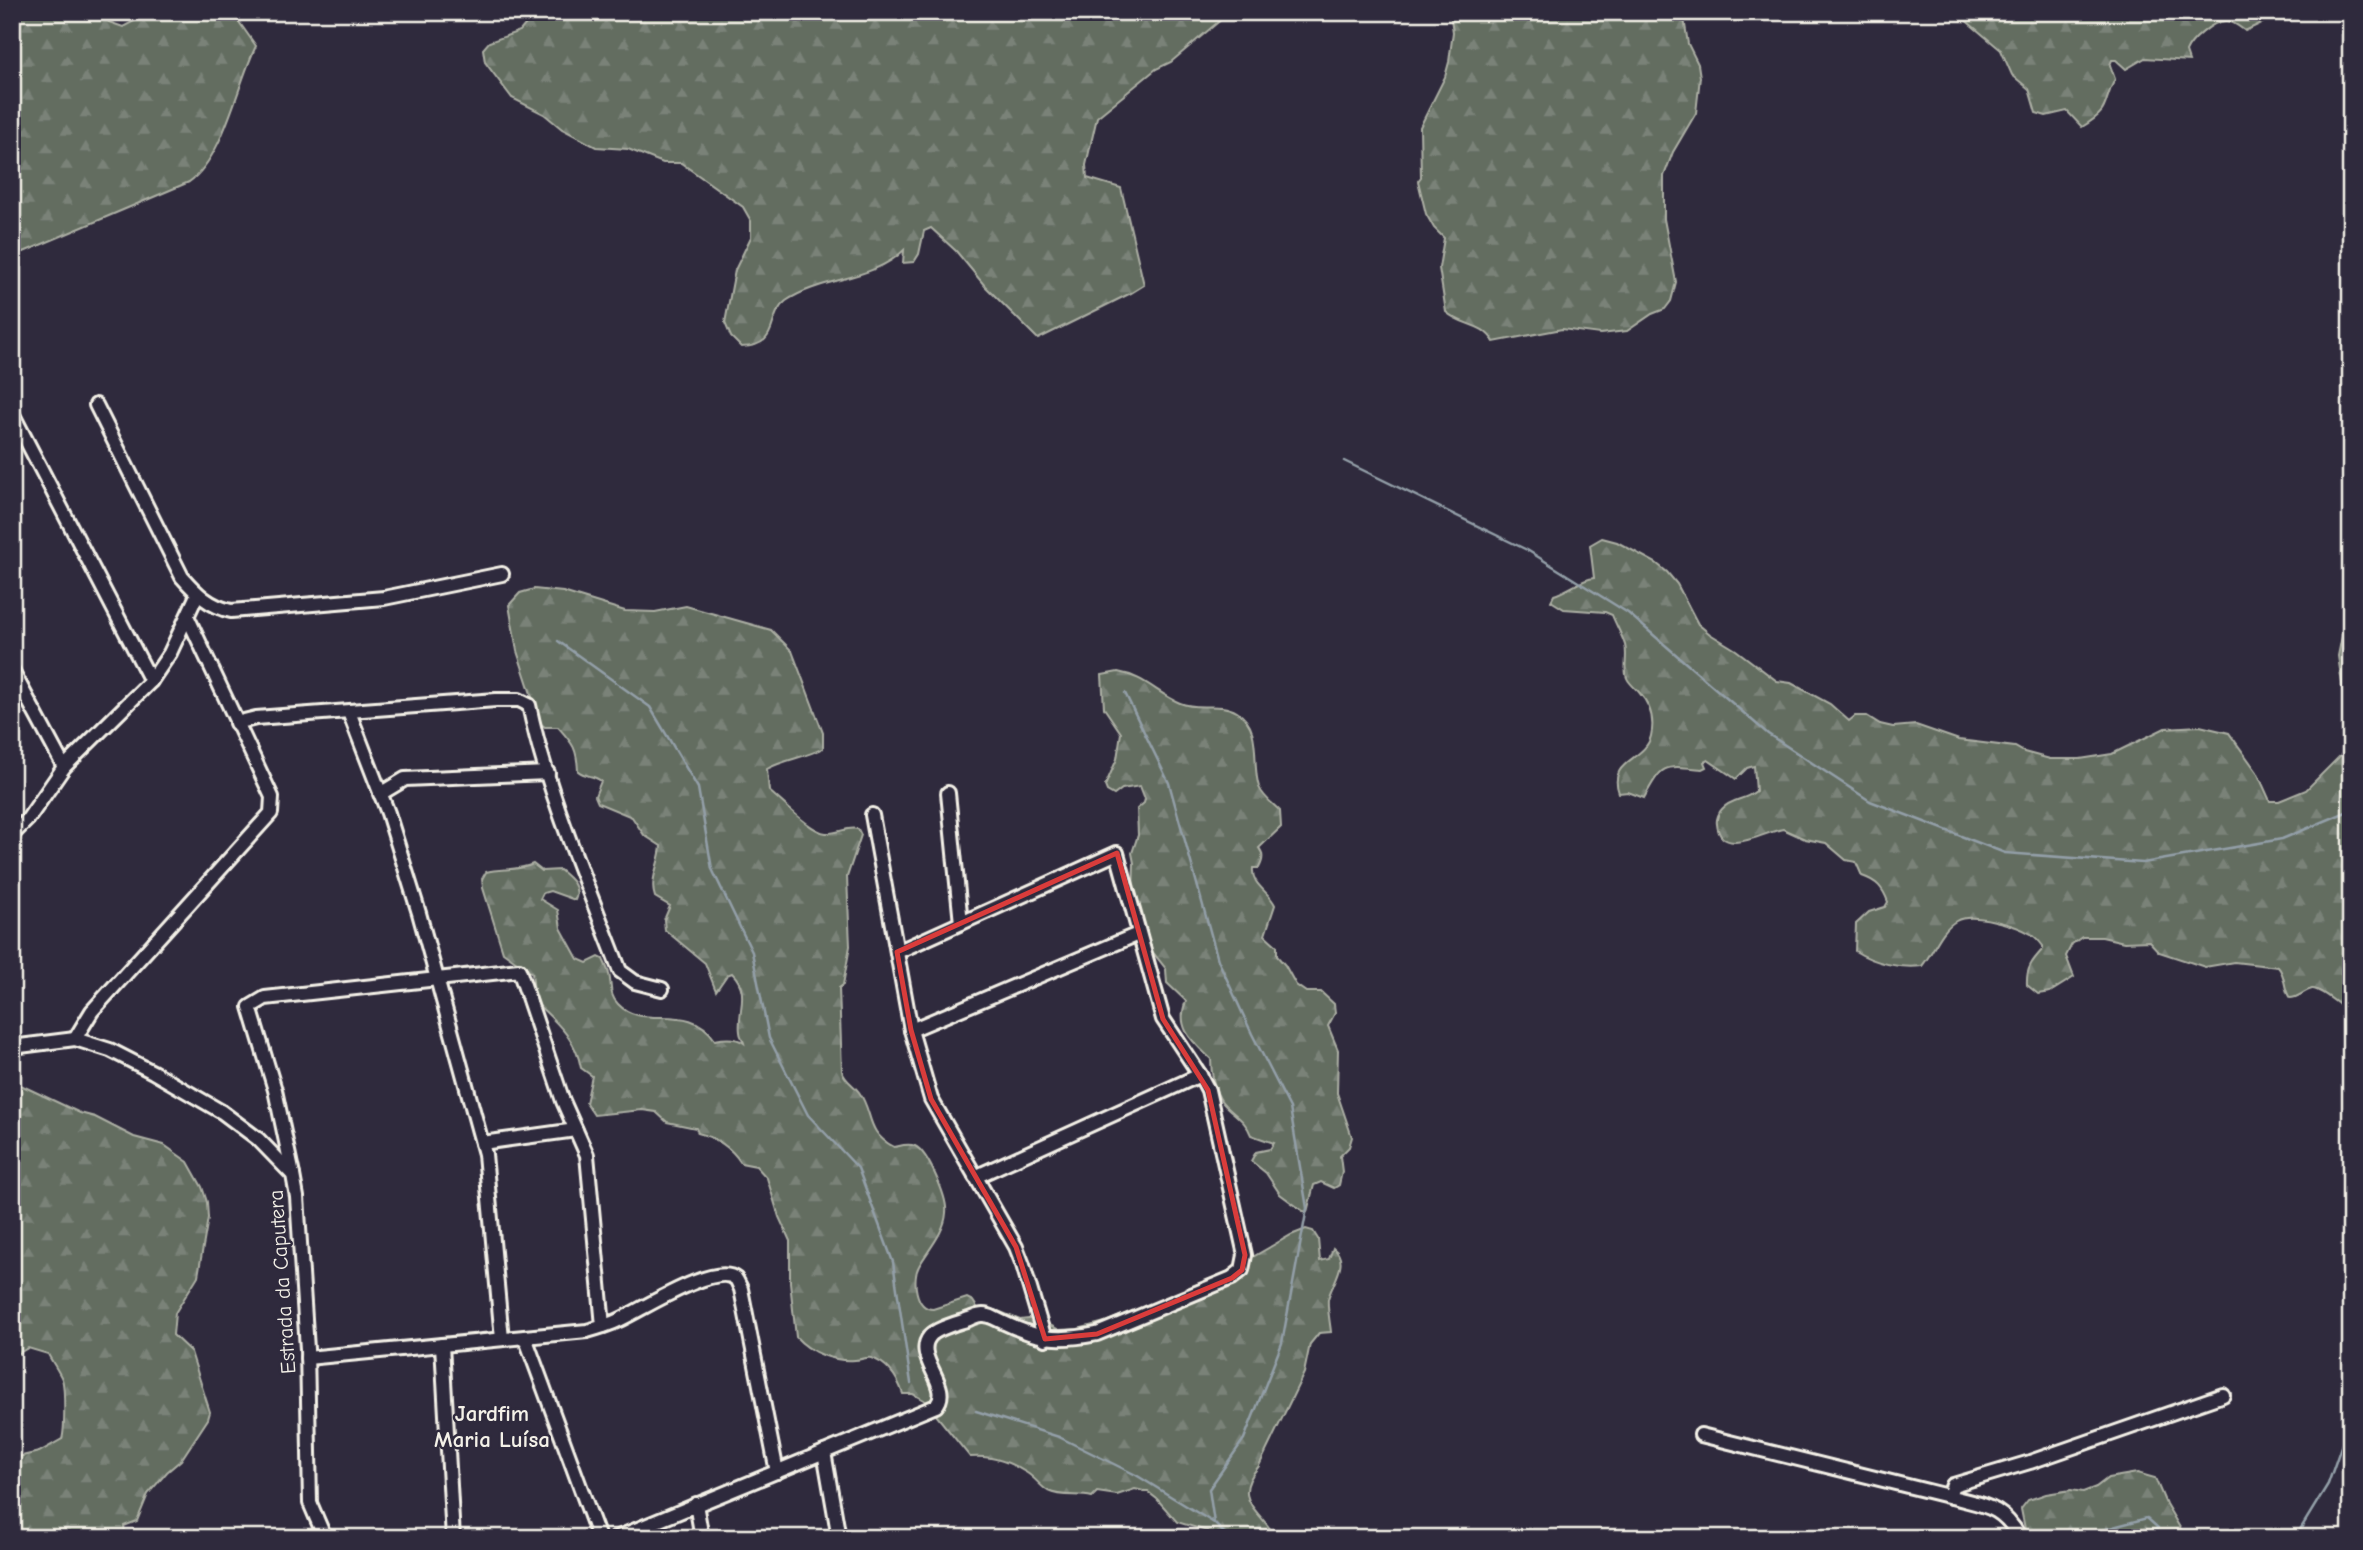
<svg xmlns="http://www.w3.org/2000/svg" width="2363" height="1550" viewBox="0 0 2363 1550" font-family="'Comic Neue',sans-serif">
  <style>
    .forest { fill: url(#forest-firs); stroke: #acafa4; stroke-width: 2 }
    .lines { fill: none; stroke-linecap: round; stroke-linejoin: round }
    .stream { stroke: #939fa8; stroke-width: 2.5 }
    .minor-casing { stroke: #f4f1e8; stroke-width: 18 }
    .minor { stroke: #2f2a3d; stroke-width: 12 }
    .marked { fill: none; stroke: #d93c3b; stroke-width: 5; stroke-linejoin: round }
    .labels { text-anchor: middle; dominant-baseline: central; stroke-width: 5; stroke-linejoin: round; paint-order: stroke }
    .street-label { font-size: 21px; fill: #f4f1e8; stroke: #2f2a3d }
    .neighbourhood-label { font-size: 23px; font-weight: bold; fill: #f4f1e8; stroke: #2f2a3d }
  </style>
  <defs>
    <pattern id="forest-firs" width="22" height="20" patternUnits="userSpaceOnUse" patternTransform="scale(1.75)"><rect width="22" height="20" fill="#636d61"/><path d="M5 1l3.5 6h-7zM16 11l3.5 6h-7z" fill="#7a8278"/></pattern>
  </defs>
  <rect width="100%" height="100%" fill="#2f2a3d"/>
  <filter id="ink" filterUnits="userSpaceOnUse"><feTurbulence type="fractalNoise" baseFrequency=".0143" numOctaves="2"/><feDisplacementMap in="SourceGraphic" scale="14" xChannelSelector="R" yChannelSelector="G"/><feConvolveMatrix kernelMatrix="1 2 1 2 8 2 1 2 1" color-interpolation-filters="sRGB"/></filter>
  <g filter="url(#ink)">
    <g class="forest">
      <path d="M12,12h82l15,10 14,5 28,-15h81l24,34c-19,39 -32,111 -67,136l-177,75z"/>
      <path d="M536,12h694l-59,50 -15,7 -59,48 -11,48 1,13 34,10 23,97 -13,8 -93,46 -53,-53 -29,-35 -25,-23 -7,3 -5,23 -5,8 -11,1 1,-13c-31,31 -83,27 -118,51 -21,16 -4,45 -45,46l-10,-10 -6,-14 10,-53 16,-33v-16l-8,-14 -62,-44h-18l-35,-14 -32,-2 -34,-18 -18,-15 -32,-16 -27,-36 -2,-13 6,-7 31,-11z"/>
      <path d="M1450,12h233l5,32 10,20 2,13 -4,36 -23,39 -9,24v43l12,63 -5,19 -6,8 -13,5 -25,17 -27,3 -38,-5 -68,13c-12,-20 -31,-15 -48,-30l-7,-44 5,-30 -10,-10 -8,-14 -8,-33 3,-4 -1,-50 25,-50 4,-15 4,-30z"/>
      <path d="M1964,12h318l-6,8 -10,1 -21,10c-5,-4 -13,-11 -20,-10 -12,0 -35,20 -39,31l3,9 -44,-3 -19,11 -10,-9h-4l-2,5 5,14c-14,27 -3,30 -33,48l-15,-16 -21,5 -10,-3 -7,-24 -17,-14 -11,-25 -38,-32z"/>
      <path d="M1602,538l15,4 39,21 11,9 10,12 21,40 12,10 26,16 41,31 14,2 39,21 19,17 6,-5h12l13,8 13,3 23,-2 43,15 56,7 9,5 26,7h30l32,-5 53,-26 35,-2 29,7 28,39 13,29h9l27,-11 36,-36 6,-16v-14l-10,-68 6,-30v-15l7,-8v407l-3,1c-8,-5 -28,-23 -36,-22 -9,2 -13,9 -22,9 -7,-9 -4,-23 -12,-31l-44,-5 -29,5 -46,-15 -10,-11 -25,1 -22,-5h-20l-10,7 -6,12 8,21 -24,15 -12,2 -11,-9c-1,-17 5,-24 16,-36v-3c-3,-4 -7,-9 -12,-12 -15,-9 -59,-22 -75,-13 -16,9 -22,31 -34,45 -21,3 -48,-3 -67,-15l1,-27 13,-12 16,-5 3,-5c-5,-14 -11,-21 -26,-26l-6,-14 -10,-2 -20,-17 -21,-4 -22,-10c-17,2 -63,31 -66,-5 -1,-5 2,-12 5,-15 10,-11 22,-8 34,-18l-2,-25 -7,2 -11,11 -28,-19 -4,2 2,5 -4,2c-38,-4 -39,-6 -58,29l-16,-6 -9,1c-12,-33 26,-32 32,-57 4,-17 -1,-32 -13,-45 -3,-3 -9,-8 -11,-13 -4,-9 1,-22 -2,-33 -3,-10 -9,-20 -13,-30l-7,-3 -41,-3 -13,-8 3,-6c13,-4 28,-16 40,-17l-4,-33z"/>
      <path d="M534,589l29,3 62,19 30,1 31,-6 85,24 21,21 31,82v15c-18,10 -38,11 -56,21l2,22c14,11 42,41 57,42 12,1 21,-7 32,-4l3,6 -14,42 3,69 -7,39 -4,3 3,83c3,10 11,13 17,21 15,21 6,40 35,55 6,-1 14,-4 21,-1 13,6 33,53 31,67 -1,19 -18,37 -27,53 -7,12 -4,43 14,43l34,-11 6,3 14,22 3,-10 6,-3 24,10 17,-2 22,12 19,-1 27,-7 54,-21 13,-2 15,6 10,-16 94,-54 15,-6 7,2 5,8 2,22 9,-2 4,-11c18,14 -1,34 -5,51 -1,9 2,23 3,33l-12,1 -9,11 -6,29 -45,93c-29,34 1,43 17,72h-58l-11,-7 -30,-9 -20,-23 -9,-7 -13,-3 -18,6 -20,-3 -5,5c-13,-4 -31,1 -44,-6 -7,-4 -13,-13 -21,-18 -18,-12 -36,-18 -57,-16l-46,-57 -11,-6h-10c-5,-15 -15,-31 -32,-36 -5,-1 -10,2 -16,2 -20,2 -45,-7 -59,-23l-6,-55v-41l-11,-24 -12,-39 -11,-12 -15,-3c-10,-16 -24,-25 -43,-30l-2,-5 -29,-6 -11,-10 -14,-2 -48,5 -8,-12 6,-27 -11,-8c-5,-30 -25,-46 -46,-66l-3,-29 -29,-21 -20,-64 -1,-9 4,-7c14,-4 34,-1 47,-8l9,7 18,-1c10,8 21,17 15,30l-25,-9 -7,2 -3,6 18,11 3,18 17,31 9,4 12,-6 4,2c2,5 5,10 6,15 3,12 0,21 9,30 26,28 71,-5 97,36 10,-2 21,-3 29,3 -1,-4 -4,-7 -4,-11 -3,-21 11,-40 -8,-59l-5,2 -11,16 -11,-28 -40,-33 -1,-10 6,-14 -15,-9c-6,-17 5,-34 6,-51l-17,-11 -12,-18 -34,-14 -3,-7 6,-15c-7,-6 -16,-4 -23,-10 -1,-23 -5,-27 -20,-44h-13l-8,-6 -5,-24 -15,-46 -8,-46 11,-12z"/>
      <path d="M1118,672c25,4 39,21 62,31 19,8 39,-2 57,9 26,16 14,51 22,75 4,10 14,17 21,24l1,16 -22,21c5,6 4,13 0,20h-6c-2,17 16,23 22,37l-10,30 12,11v10l8,9 11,20 10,7h15l13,12 1,9 -7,13 10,24 -1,43 15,44 -3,10 -9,9 2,16 -3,13 -5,3 -13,-6 -7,3 -7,27 -4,-1 -23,-17 -14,-21 -15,-12 5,-9 14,-3 4,-6 -23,-8c-5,-15 -19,-21 -29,-33 -8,-11 -11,-30 -11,-43 -19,-18 -36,-31 -25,-58l-19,-18 -1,-14 -22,-28 -11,-46 1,-32 -2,-10 6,-18 -1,-26 7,-6 1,-4 -5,-13 -18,3 -8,6 -7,-4 -2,-5 12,-27 4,-26 -17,-25 -2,-33z"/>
      <path d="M12,1081l68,32 15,4 39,20 30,8 24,17 14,25 5,15 1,16 -10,58 -23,37 -2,22 18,17 19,60 -2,7 -27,41 -14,12 -19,22 -11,27 -13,5 2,12h-85l-29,-7v-68l6,-6 21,-5 23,-13c3,-9 3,-52 0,-60 -4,-9 -10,-17 -14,-25l-20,-6 -16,9z"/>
      <polygon points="2137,1473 2155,1478 2166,1504 2182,1531 2183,1538 2016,1538 2025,1529 2021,1509 2028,1500 2046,1494 2071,1490 2083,1492 2096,1487 2108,1478"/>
    </g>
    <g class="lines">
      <g class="stream">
        <polyline points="1344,461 1527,550 1628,613 1768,734 1870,801 2005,853 2143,863 2282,839 2351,810"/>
        <polyline points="558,641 650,707 698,788 712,869 752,952 769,1038 808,1115 858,1168 893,1262 911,1383"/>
        <polyline points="1125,693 1169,783 1218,960 1252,1034 1290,1108 1307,1208 1282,1343 1244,1439 1209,1489 1214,1523"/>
        <polyline points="976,1411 1059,1437 1136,1475 1214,1523 1229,1538"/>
        <polyline points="2072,1538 2147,1518 2158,1528 2147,1535 2147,1538"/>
        <polyline points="2295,1538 2328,1484 2344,1438 2351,1431"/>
      </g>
      <g class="minor-casing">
        <g id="minor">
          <path d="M96,405l86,172c15,17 27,29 49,34l153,-13 118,-24"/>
          <polyline points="12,413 151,681"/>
          <polyline points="12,670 64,767"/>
          <polyline points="349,712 388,813 419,913 485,1154 502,1339"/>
          <path d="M236,723l20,-5 240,-18h23l10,5c19,91 58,179 91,266l15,11 27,7"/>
          <polyline points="948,793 961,923"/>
          <polyline points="380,794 405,779 548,773"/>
          <polyline points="872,815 911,1030 931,1099 1016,1247 1023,1265 1045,1339"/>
          <polyline points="12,835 28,819 64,767 151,681 170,653 197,595"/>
          <polyline points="911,1030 1138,934"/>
          <polyline points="75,1039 92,1011 271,813 272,797 188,618"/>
          <polyline points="12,1047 75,1039 110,1050 153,1072 222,1112 258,1139 293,1175 297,1197 307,1349 310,1503 325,1538"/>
          <polyline points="482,1143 576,1130"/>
          <polyline points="293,1175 275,1090 250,1007 265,998 519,970 563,1101 587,1155 603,1326"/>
          <polyline points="975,1177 1200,1075"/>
          <polyline points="525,1337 599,1538"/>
          <polyline points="442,1345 453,1538"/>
          <path d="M307,1358l280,-27c11,-3 22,-6 32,-11 21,-9 97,-59 117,-41 1,1 4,8 5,10l36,183"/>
          <polyline points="1701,1435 1952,1497"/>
          <polyline points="824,1452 839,1538"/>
          <polyline points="696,1504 702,1538"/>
          <path d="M616,1538l320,-132c18,-20 -24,-49 -6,-70 7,-8 28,-13 39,-17 9,-4 15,-6 25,-1 40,20 58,25 103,16l135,-56 10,-8 3,-15 -37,-165 -8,-15 -37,-56 -46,-166 -220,99"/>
          <path d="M2020,1538c-18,-33 -35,-32 -68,-41l-2,-4 3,-8 77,-23 193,-67"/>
        </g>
      </g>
      <use href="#minor" class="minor"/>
    </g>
  </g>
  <path class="marked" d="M1117,853l46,166 45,71 37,165 -3,15 -10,8 -135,56 -52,5 -29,-92 -85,-148 -20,-69 -14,-78z"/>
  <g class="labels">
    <g class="street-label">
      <text transform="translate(282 1282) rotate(-94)">Estrada da Caputera</text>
    </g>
    <g class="neighbourhood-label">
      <text x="492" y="1413">Jardfim<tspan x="492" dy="26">Maria Luísa</tspan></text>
    </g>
  </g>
  <rect width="2363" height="1550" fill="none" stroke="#2f2a3d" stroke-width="42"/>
  <rect x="21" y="21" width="2321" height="1508" fill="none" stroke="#f4f1e8" stroke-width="2.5" filter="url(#ink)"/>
</svg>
